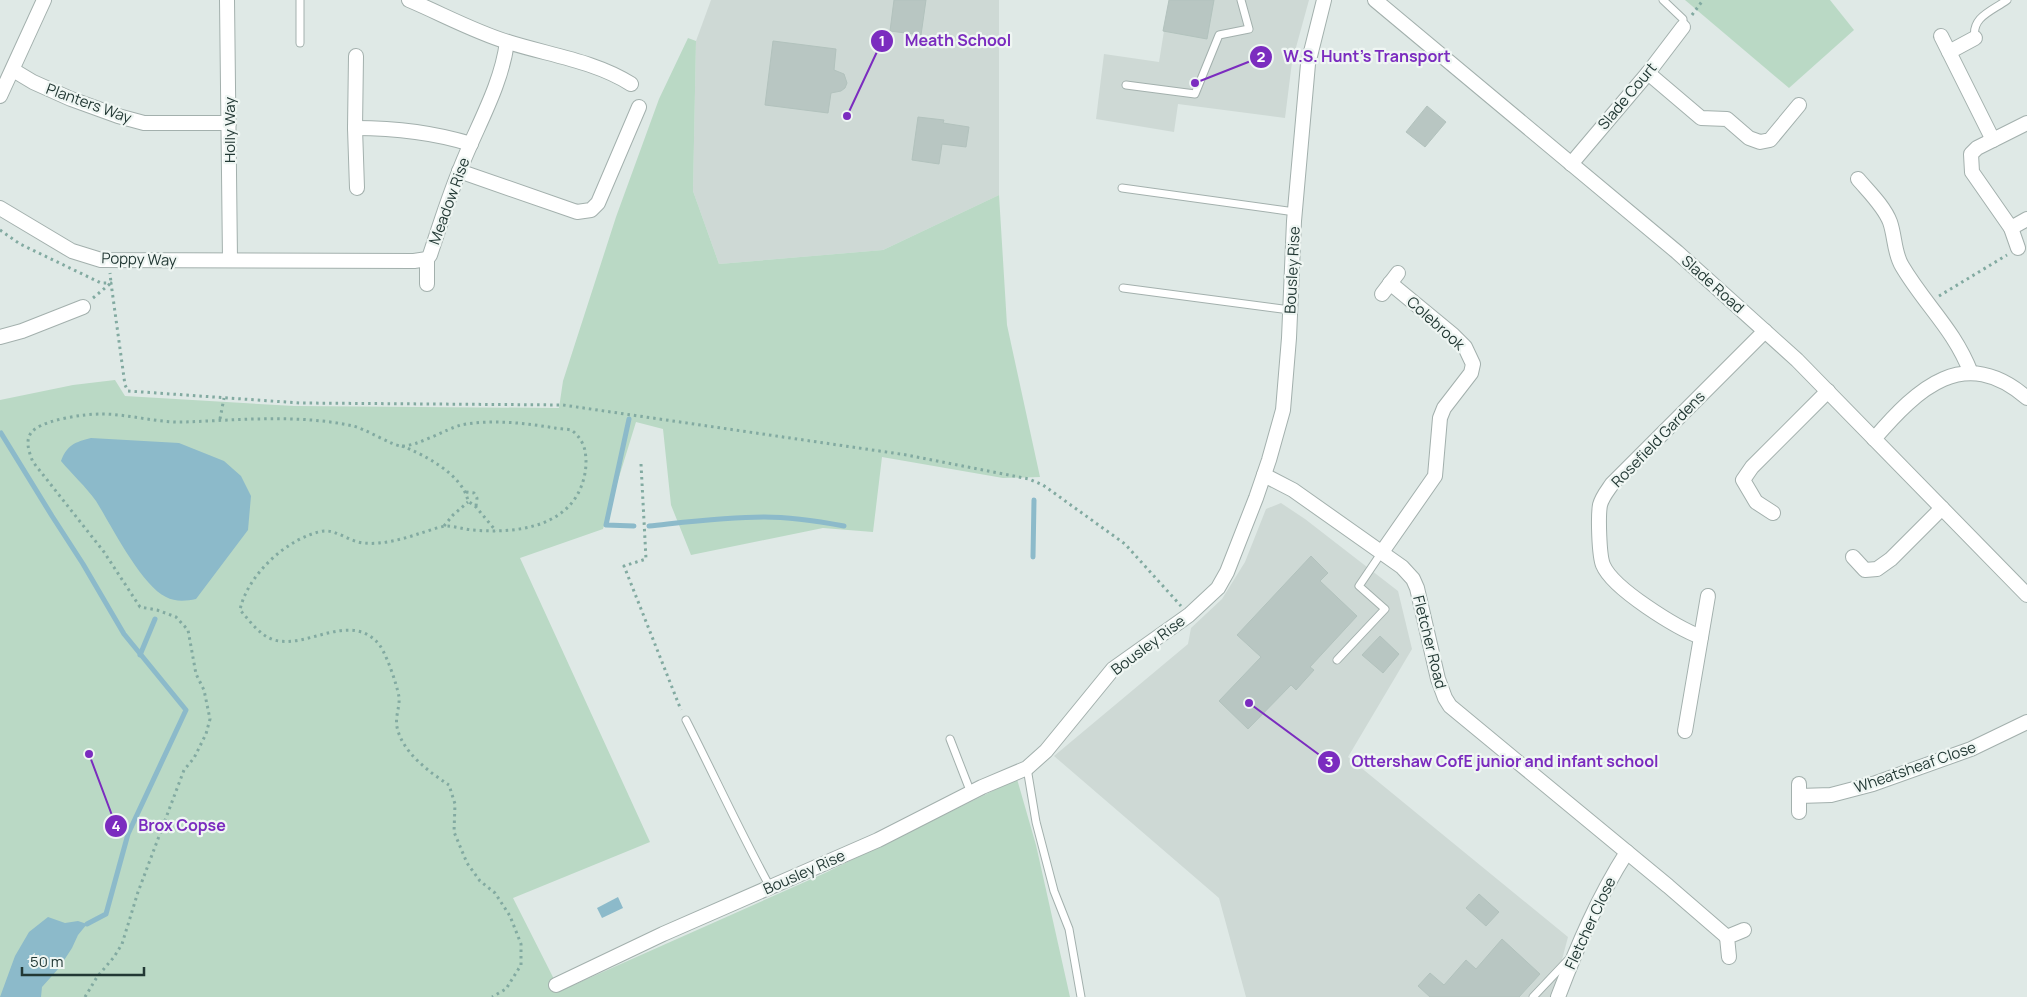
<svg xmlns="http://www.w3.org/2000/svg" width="2027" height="997" viewBox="0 0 2027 997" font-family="Manrope,sans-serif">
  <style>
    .built { fill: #ced9d5 }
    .green { fill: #bad9c5 }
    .water { fill: #8cbaca }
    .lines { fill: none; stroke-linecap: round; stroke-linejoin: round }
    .stream { stroke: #8cbaca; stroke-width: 5 }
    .building { fill: #b8c6c2; stroke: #b2c2bd }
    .service-casing { stroke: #a3b0ad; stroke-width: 9 }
    .minor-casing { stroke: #a3b0ad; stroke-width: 16 }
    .path { stroke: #82aaa1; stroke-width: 3; stroke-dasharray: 2.5 4; stroke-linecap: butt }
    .service { stroke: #fff; stroke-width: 7 }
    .minor { stroke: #fff; stroke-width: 14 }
    .labels { text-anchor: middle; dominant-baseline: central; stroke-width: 4.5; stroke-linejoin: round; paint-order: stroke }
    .street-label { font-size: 15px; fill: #223834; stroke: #eff6f3 }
    .leader { fill: none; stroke: #7b2cbf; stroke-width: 2 }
    .callout-dot { fill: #7b2cbf; stroke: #eff6f3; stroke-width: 2 }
    .mark-label { font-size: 15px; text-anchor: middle; font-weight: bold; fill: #fff }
    .callout-label { font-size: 16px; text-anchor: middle; font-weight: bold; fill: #7b2cbf; stroke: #eff6f3; stroke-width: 4.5; stroke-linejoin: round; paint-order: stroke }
  </style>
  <rect width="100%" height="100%" fill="#dfe9e6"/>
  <g class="built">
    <polygon points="711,0 999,0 999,195 883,250 719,264 693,191 696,41"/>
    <polygon points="1169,0 1309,0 1292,62 1285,118 1178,104 1174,132 1096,119 1104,54 1159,62"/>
    <polygon points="1281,503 1305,519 1398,591 1412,649 1348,757 1568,937 1552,997 1246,997 1219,898 1054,756 1188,644 1191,628 1222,599 1245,562 1266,509"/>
  </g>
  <g class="green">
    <polygon points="1685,0 1830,0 1854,30 1789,88"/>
    <polygon points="688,38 696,41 693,191 719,264 883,250 999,195 1007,325 1040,477 1003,478 882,457 873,532 823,528 691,555 671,505 663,429 636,422 603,529 520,558 650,842 513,898 560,991 825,873 1017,779 1036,845 1070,997 0,997 0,400 73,385 115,380 125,396 294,406 559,408 563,381 616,217 659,99"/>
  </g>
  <g class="water">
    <path d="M91,438l88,5 45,18 17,15 10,20 -3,34 -52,69c-10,2 -21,3 -30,-2 -25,-12 -55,-72 -70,-96 -10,-14 -24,-27 -35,-40 6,-16 14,-19 30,-23z"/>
    <polygon points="618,897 623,908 602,918 597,908"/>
    <polygon points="48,917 65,923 78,921 87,924 78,935 72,948 59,968 42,987 41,997 0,997 15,956 29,932"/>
  </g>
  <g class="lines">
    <g class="stream">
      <polyline points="629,419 606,525 634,526"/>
      <polyline points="1,433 52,516 83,564 124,634 186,710 128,834 106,914 87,924"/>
      <path d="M649,526c38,-4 76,-9 115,-9 27,0 53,4 80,9"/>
      <polyline points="1033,557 1034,500"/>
      <polyline points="140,655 155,619"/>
    </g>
  </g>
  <g class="building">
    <polygon points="894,0 926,0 921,35 890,31"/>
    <polygon points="1169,0 1214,0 1207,39 1163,31"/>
    <polygon points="773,41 836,49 834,70 844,74 847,83 845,88 841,91 831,93 828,113 765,105"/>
    <polygon points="1427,106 1446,122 1425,147 1406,132"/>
    <polygon points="918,117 944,120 943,123 969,127 966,147 942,144 939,164 912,160"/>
    <polygon points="1311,556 1328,573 1320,581 1357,616 1310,667 1314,670 1296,690 1291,685 1248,729 1219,701 1261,657 1237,635"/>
    <polygon points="1380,636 1399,654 1383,673 1362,655"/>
    <polygon points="1479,894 1499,912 1486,926 1466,908"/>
    <polygon points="1502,939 1540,974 1519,997 1430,997 1418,986 1430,973 1444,985 1466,960 1476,969"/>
  </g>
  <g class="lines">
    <g class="service-casing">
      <g id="service">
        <polyline points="1663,0 1683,19 1683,27"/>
        <path d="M1975,38c-4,-21 17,-27 32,-38"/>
        <polyline points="300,43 300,0"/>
        <polyline points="1126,85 1195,94 1219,35 1249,29 1241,0"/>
        <polyline points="1122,188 1295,212"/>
        <polyline points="1123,288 1290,310"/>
        <polyline points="1337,660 1385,609 1359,586 1382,552"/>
        <path d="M686,720c28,55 54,112 84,167"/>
        <polyline points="950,739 971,793"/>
        <polyline points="1027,768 1036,822 1054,891 1069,929 1081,997"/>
        <polyline points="1533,997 1568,960"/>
      </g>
    </g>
    <g class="minor-casing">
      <g id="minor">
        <polyline points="227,0 230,260"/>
        <path d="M409,0c33,14 66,32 99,42 41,13 87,19 123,42"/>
        <polyline points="1375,0 1677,252 1797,360 2027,595"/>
        <polyline points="1941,36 1993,140"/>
        <polyline points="1949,52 1975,38"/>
        <polyline points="356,56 355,128 357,188"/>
        <polyline points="13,70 33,82 71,99 118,116 144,123 229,123"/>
        <polyline points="1648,73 1701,118 1727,119 1749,138 1760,142 1770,140 1799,105"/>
        <polyline points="0,96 44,0"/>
        <path d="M355,128c40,0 77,4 116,16"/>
        <polyline points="1571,164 1648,73 1683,27"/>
        <polyline points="459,171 577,212 591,210 598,203 639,107"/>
        <path d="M1858,179c10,12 26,27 32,43 5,14 4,31 12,44 23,39 52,63 69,107"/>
        <path d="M0,208l72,43 29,9 313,1 13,-2 3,-4c9,-27 18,-56 29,-83 16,-43 42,-84 48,-130"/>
        <polyline points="2011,228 2027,219"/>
        <polyline points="2018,248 2011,228 1972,172 1971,154 1977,148 2027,123"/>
        <polyline points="427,284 427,259"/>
        <polyline points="1382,294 1398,273"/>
        <polyline points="0,337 22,331 83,307"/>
        <path d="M1874,439c44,-51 90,-95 153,-41"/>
        <polyline points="1264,475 1293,490 1402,567 1413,579 1417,588 1438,679 1445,698 1450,706 1668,886 1727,937"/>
        <polyline points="1773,513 1756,502 1743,480 1752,467 1828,391"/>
        <polyline points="1382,552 1435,476 1440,418 1444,408 1471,373 1473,364 1465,347 1453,335 1390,283"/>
        <polyline points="1853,557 1865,570 1877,569 1891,559 1942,508"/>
        <path d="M1701,637c-24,-9 -88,-48 -98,-72 -4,-10 -5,-49 -3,-60 2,-8 8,-15 12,-21l153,-153"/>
        <polyline points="1685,731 1708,596"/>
        <polyline points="1799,796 1831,795 1873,784 1971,749 2027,722"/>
        <polyline points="1799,812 1799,784"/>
        <polyline points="1729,957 1727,937 1744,930"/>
        <polyline points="556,985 663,934 878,840 982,787 1027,768 1046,751 1113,669 1189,615 1218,588 1227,572 1256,498 1269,460 1283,410 1289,338 1294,221 1308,64 1324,0"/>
        <path d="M1558,997c19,-50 40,-100 69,-145"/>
      </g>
    </g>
    <g class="path">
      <polyline points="1692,15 1703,0"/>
      <polyline points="0,230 20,244 101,283 111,283 125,385 128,391 300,403 563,405 907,455 1029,479 1043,485 1125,544 1181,606"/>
      <polyline points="1939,296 2007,255"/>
      <polyline points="93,298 111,283 110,273"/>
      <polyline points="220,419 224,398"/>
      <path d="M402,446c23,9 61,29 66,55l8,6 20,24"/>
      <polyline points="641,464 646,559 624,566 681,710"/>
      <polyline points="466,492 474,493 477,498 476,506"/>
      <polyline points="444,526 453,515 468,502"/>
      <path d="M85,997l12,-20 17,-20 8,-13 16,-52 46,-122 10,-12 12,-24 4,-15 -6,-29 -8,-16 -8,-44 -12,-13 -19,-7 -17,-3 -36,-55 -71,-90c-5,-12 -9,-25 2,-33 14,-10 49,-15 66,-15 28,0 56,9 84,8 54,-2 114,-8 168,4 13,3 38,19 48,20 15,1 45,-17 60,-21 31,-6 63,-2 94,3 5,1 12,1 16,2 7,4 13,14 14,21 3,16 -1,33 -9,46 -21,33 -68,36 -104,33 -9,-1 -18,-4 -26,-4 -8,1 -18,5 -25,7 -18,6 -39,12 -57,10 -14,-1 -27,-13 -40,-12 -35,5 -77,44 -84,79 10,11 19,25 34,30 33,9 73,-27 102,1 9,7 21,44 23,56 1,10 -4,19 -2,30 5,25 32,45 52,58l6,19 -1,28 13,31 13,18 15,12 15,23 11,28v21l-15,24 -14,8"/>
    </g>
    <use href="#service" class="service"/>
    <use href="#minor" class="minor"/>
  </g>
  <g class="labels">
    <g class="street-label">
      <text transform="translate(1627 96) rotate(-50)">Slade Court</text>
      <text transform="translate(89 103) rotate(20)">Planters Way</text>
      <text transform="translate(229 130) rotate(-90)">Holly Way</text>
      <text transform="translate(449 201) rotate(-70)">Meadow Rise</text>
      <text transform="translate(139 259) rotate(2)">Poppy Way</text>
      <text transform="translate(1292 270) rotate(-87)">Bousley Rise</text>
      <text transform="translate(1713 284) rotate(42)">Slade Road</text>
      <text transform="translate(1436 323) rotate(42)">Colebrook</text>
      <text transform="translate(1658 439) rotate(-46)">Rosefield Gardens</text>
      <text transform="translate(1430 642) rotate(76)">Fletcher Road</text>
      <text transform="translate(1148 645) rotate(-37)">Bousley Rise</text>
      <text transform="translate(1915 767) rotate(-19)">Wheatsheaf Close</text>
      <text transform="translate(804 872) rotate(-24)">Bousley Rise</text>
      <text transform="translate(1590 923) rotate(-65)">Fletcher Close</text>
    </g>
  </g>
  <path class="leader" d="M847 116L882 41M1195 83L1261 57M1249 703L1329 762M89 754L116 826"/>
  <g class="callout-dot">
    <circle cx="847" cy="116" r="5"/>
    <circle cx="1195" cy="83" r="5"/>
    <circle cx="1249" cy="703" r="5"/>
    <circle cx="89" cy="754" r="5"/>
    <circle cx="882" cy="41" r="12"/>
    <circle cx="1261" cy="57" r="12"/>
    <circle cx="1329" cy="762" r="12"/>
    <circle cx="116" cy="826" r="12"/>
  </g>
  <g class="mark-label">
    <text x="882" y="46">1</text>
    <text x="1261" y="62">2</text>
    <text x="1329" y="767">3</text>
    <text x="116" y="831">4</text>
  </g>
  <g class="callout-label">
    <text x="958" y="46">Meath School</text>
    <text x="1367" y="62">W.S. Hunt's Transport</text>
    <text x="1505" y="767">Ottershaw CofE junior and infant school</text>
    <text x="182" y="831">Brox Copse</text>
  </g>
  <path d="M22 967v8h122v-8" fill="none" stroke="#223834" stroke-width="2.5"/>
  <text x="30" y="967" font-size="15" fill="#223834" stroke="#eff6f3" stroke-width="4" paint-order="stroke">50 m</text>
</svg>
